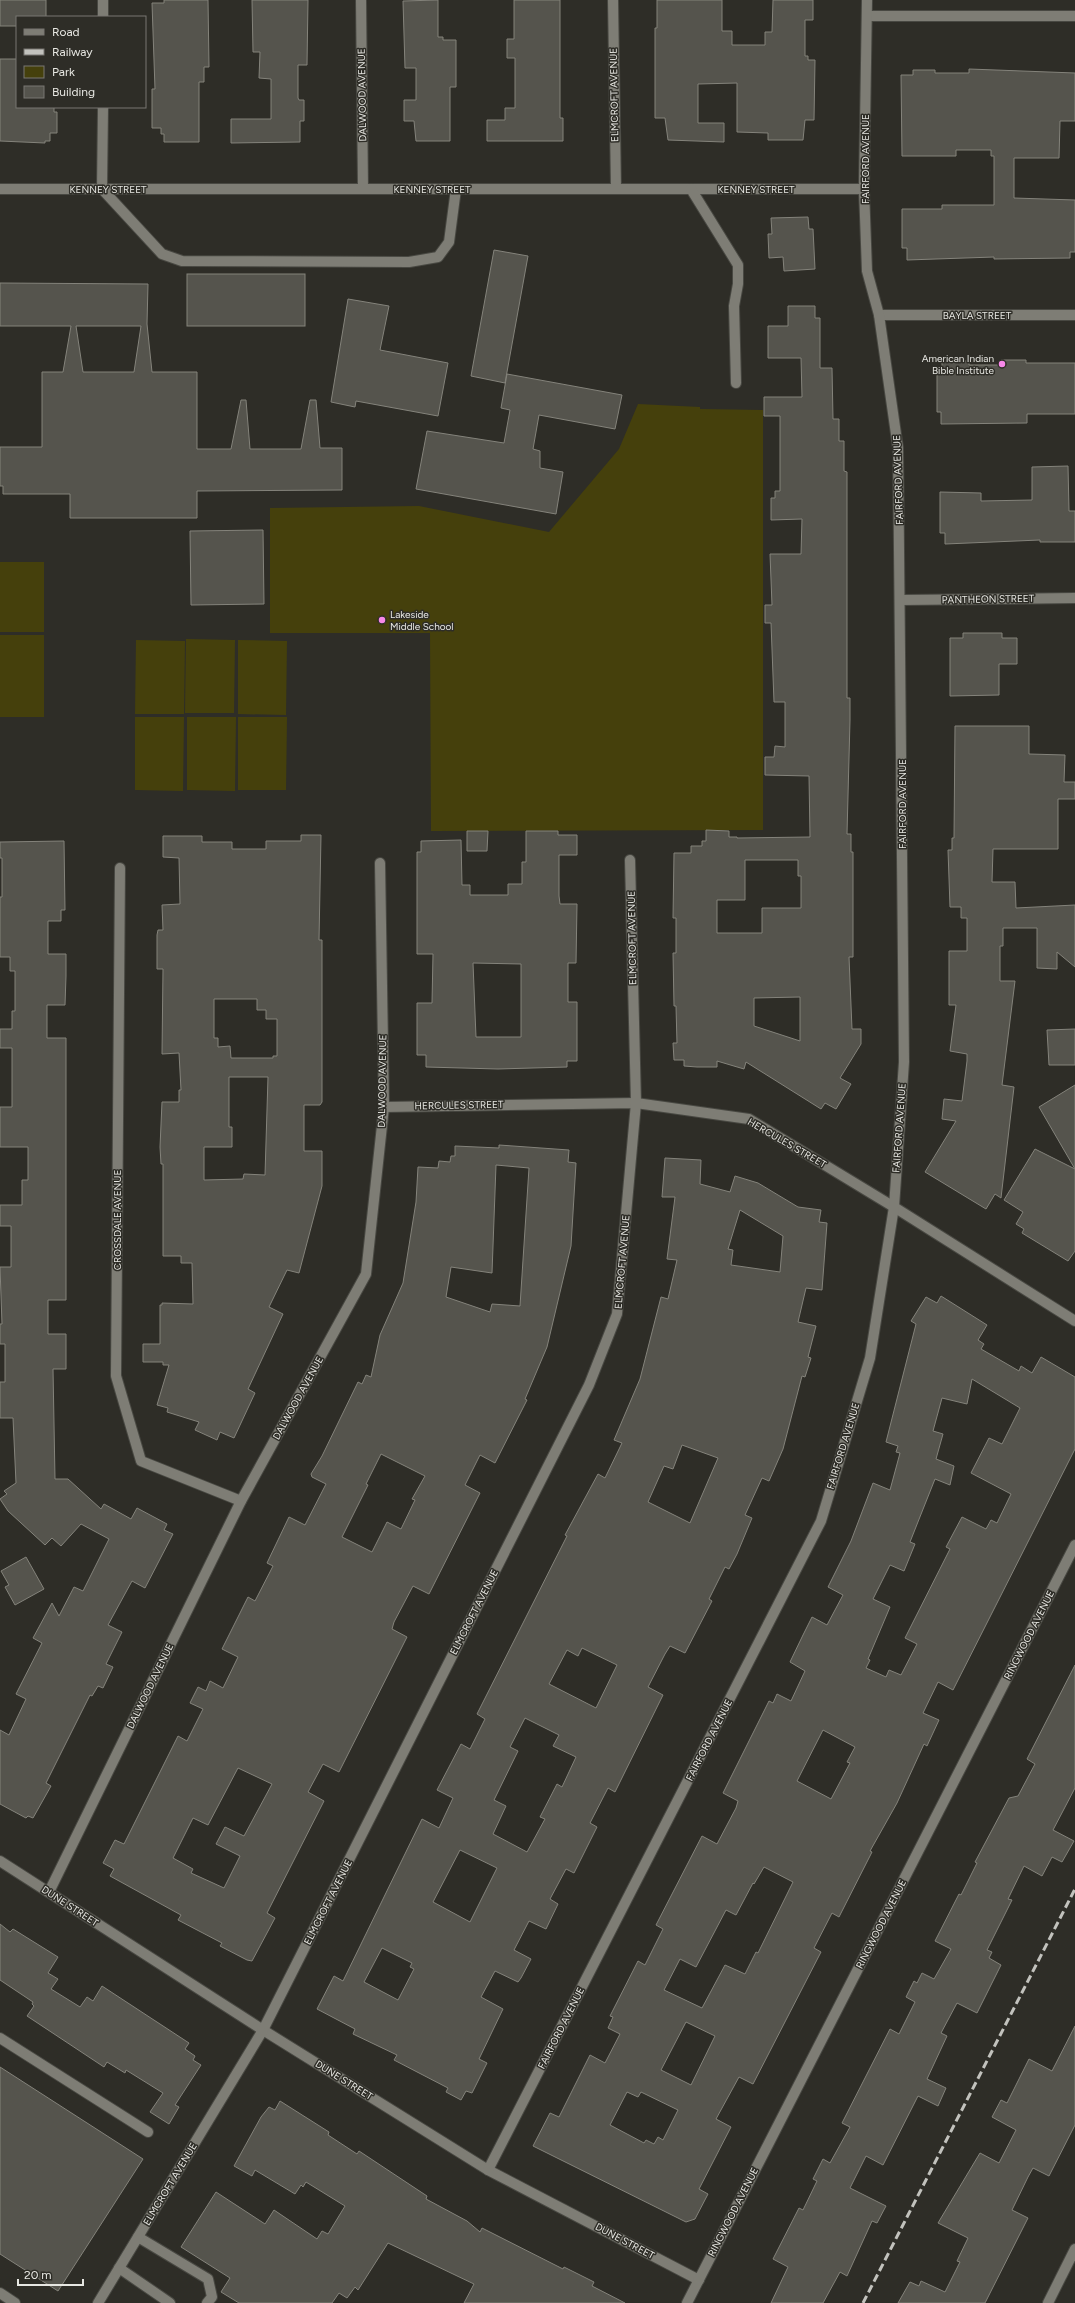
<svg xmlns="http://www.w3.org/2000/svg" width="1075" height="2303" viewBox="0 0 1075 2303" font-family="Figtree,sans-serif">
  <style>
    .green { fill: #45400c }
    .building { fill: #55544d; stroke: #84837b; fill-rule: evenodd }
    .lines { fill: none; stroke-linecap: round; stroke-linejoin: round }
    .minor-casing { stroke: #484842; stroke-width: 12 }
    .minor { stroke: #7e7d75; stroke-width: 10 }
    .rail { stroke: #c2c2bd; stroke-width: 3; stroke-dasharray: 8 4; stroke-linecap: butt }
    .poi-dot { fill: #f888e9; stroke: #2e2d27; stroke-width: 1.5 }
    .labels { text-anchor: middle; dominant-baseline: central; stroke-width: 3; stroke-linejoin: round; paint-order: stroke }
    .street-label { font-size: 10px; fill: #e7e7e2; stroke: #2e2d27 }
    .poi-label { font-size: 10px; fill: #e7e7e2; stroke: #2e2d27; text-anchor: end }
  </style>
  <rect width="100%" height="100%" fill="#2e2d27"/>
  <g class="green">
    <polygon points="638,404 700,407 700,409 763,410 763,830 431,831 430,633 270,633 270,508 419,506 549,532 619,449"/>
    <rect x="0" y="562" width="44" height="70"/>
    <rect x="0" y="635" width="44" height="82"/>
    <polygon points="186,639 235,640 234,713 185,713"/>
    <polygon points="136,640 185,641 184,714 135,714"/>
    <polygon points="238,640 287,641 286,715 238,714"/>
    <polygon points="135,717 184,717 183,791 135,790"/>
    <polygon points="187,717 236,717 235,791 187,790"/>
    <polygon points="238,717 287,717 286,790 238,790"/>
  </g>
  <g class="building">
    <polygon points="0,0 46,0 46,17 17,17 17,26 0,26"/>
    <polygon points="164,0 208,0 209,67 204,67 204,82 199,82 199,142 164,142 164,134 161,134 161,128 152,128 152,89 155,89 152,3 164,3"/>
    <polygon points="252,0 308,0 307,65 298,65 298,98 299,100 304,100 304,121 300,121 300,142 231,143 231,119 271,119 271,79 259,78 260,52 253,52"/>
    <polygon points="438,0 438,37 443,37 443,40 456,40 456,87 450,87 450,141 416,141 414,121 404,121 404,100 416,100 416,68 405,68 403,1"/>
    <polygon points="514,0 560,0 560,118 563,118 563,141 487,141 487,120 505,120 505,108 515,108 515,58 507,58 507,39 514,39"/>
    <polygon points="657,0 722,0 722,31 732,31 732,45 765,45 765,32 772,32 773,0 813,0 813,20 805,20 805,56 808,56 808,60 815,60 814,120 805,120 803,140 768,140 768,133 737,132 737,83 698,84 698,123 724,123 724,142 668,140 665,118 655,118 655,28 657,28"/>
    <polygon points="0,59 17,59 17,107 54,107 54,112 57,112 57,133 50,133 50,141 45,141 45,143 0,141"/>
    <polygon points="969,69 1075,73 1075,121 1060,121 1059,158 1014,158 1014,198 1075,200 1075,252 1070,252 1070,258 994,259 994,257 907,260 907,248 902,248 902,209 942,209 942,205 994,205 994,156 991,156 991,150 956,150 956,156 902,156 901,75 913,75 913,70 935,70 935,73 969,73"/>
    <polygon points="808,217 809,229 813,229 815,269 784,271 783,257 769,258 768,234 772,234 771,218"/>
    <polygon points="494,250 528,256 505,383 471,376"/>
    <rect x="187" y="274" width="118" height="52"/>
    <path d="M0,283l148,1 -1,40 5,48h45v77h34l10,-49h5l4,49h51l9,-49h6l4,48h22v42l-145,1v27h-127v-24h-67v-8h-3v-39h42v-75h21l8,-46h-71zM76,326h65l-7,46h-51z"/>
    <polygon points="348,299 389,306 380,350 448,363 438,416 356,401 355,407 331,402"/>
    <path d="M788,306h27v12h5v50h12l1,51h6v22h5v30l3,1v226h3v22l-3,114h4v18h2v105h-4l3,72h9v15l-21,34 11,6 -15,25 -11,-6 -4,6 -75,-47 -2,7 -27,-8v6h-20l-13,-1v-6h-10l-1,-17h4l-1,-37h-2l-1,-53h3v-35h-3l1,-65h17v-7h11v-5h4v-11l23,1v6h8v1l73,-1 -1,-61 -44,-1v-18h9l1,-11 10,1v-45h-11l-3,-79h-6v-18h7l-2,-51h31l1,-35 -31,1v-22h4v-7h5v-75h-16v-19h38l-1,-39h-33v-32h20zM745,860h53v16h3v32h-39v25h-45v-33h28zM800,997v44l-46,-15v-28z"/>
    <polygon points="1001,360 1026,360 1026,363 1075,363 1075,414 1027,414 1027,423 941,424 941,412 937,412 937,373 942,373 942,361 969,361 969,365 1001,365"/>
    <polygon points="507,374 622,395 615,429 539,415 533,449 540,451 540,468 563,472 556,514 416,489 427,431 504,443 510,410 501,408"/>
    <polygon points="1068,466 1069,511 1075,511 1075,542 1040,542 1040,540 945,544 945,533 940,533 940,492 981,493 981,501 1032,500 1032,467"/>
    <polygon points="263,530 264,604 191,605 190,531"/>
    <polygon points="963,633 1002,633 1002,638 1017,638 1017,664 999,664 999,695 950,696 950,638 963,638"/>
    <polygon points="955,726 1029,726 1029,754 1065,755 1064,782 1075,782 1075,799 1058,799 1058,849 993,849 992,882 1015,882 1016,908 1075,905 1075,967 1057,952 1057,969 1037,968 1037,928 1003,928 1003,946 1000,946 1000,981 1015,981 1002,1085 1014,1087 1001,1198 995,1194 986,1209 925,1172 956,1121 942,1119 944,1099 962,1101 967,1061 967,1054 950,1051 956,1005 949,1005 949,951 967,951 967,918 961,918 961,907 950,907 948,850 952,850 952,838 954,838"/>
    <polygon points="467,831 488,831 487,851 467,851"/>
    <path d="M526,831h32v4h19v20h-18v41l1,8h17l-1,59h-8v39h9v59h-10v6l-69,2 -72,-2v-12h-9v-52h15l1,-49h-16v-102h4v-11l40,-1 1,45h8v10h38v-11h14v-22h4zM473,963l48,1v73h-45z"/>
    <path d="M301,835h20l-2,105h3v162l-2,3h-16v46h18v35l-23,87 -12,-3 -18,37 14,7 -35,75 7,4 -21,45 -14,-6 -3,8 -22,-10 4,-8 -32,-10 1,-4 -11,-3 12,-40h-6v-3h-20v-18h17v-39h2v-2l31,1 -1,-41h-11v-7h-18v-92h-2l-1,-17 2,-45h17v-12h2l-2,-37 -17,1 1,-85h-6v-34l1,-5h5l-1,-25 18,-1 -1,-46 -16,-1v-21h39v6h30v7h34v-8h35zM214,999h43v11h9v9h11v37h-4v2h-42l-1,-12 -12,1v-9h-4zM229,1077h39l-3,98 -21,-1 -1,5 -39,1v-33h28v-20h-3z"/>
    <polygon points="64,841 65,910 61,910 61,921 48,921 48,954 66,954 66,976 65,1005 47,1005 47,1038 66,1038 66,1300 48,1300 48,1334 66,1334 66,1369 53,1369 55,1479 68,1479 101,1509 104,1504 131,1519 137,1508 167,1524 164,1530 173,1534 145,1588 132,1581 108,1625 122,1632 106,1664 113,1667 103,1688 98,1686 92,1696 90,1695 46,1783 51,1786 33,1818 28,1816 26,1818 0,1804 0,1730 9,1735 26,1699 16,1694 42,1643 33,1638 52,1603 59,1616 74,1587 83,1591 109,1539 81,1524 61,1546 52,1538 45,1545 8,1511 0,1499 7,1494 4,1491 16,1483 13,1418 0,1418 0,1382 5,1382 5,1344 0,1344 0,1324 2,1324 0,1267 11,1267 11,1226 0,1226 0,1205 22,1205 22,1180 28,1180 28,1147 0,1147 0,1107 12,1107 12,1048 0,1048 0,1029 12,1029 12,1011 15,1011 15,971 10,971 10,957 0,957 0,897 2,897 2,858 0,858 0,842"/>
    <polygon points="1075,1029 1075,1065 1049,1065 1047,1030"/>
    <polygon points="1075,1085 1075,1251 1068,1261 1022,1233 1024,1229 1016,1224 1023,1212 1004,1200 1035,1149 1075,1169 1039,1107"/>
    <path d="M499,1145l70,5 -1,12 8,1 -5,83 -24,101 -22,52 2,1 -32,63 -15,-8 -15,30 15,8 -51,101 -16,-8 -19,36 -2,7 15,8 -68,135 -16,-8 -15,28 16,9 -57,112 8,5 -23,43 -5,-1 -27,-14 2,-3 -44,-23 3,-5 -71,-39 4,-7 -11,-6 12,-23 9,4 54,-108 9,5 16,-32 -13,-6 8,-16 8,4 4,-10 13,7 15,-31 -16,-8 26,-52 7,4 18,-35 -6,-3 22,-46 16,8 21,-41 -14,-7 -1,-3 11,-18 36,-74 4,2 4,-9 5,2 9,-42 23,-52 13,-81 2,-35 20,1 1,-7 11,1 1,-6h4v-10l44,2zM496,1165l33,3 -9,138 -28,-2 -2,8 -44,-15 5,-30 41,6zM381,1454l44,22 -13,23 3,1 -14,29 -14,-7 -15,30 -30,-15 26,-52 -2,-1zM238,1768l34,16 -28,52 -19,-9 -9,17 24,12 -16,32 -33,-15 2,-4 -20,-11 20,-40 15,7z"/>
    <path d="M665,1158l36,2 -1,24 30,8 5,-16 23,7 40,24 23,3 -2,12 8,1 -5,67 -16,-2 -8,34 18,4 -8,31 3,1 -6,19 -3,-1 -19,73 -14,32 -7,-3 -17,37 7,3 -15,36 -8,15 -4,-2 -16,32 3,2 -27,52 -15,-7 -5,8 -17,33 15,8 -48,97 -7,-4 -18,35 7,4 -23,46 -8,-4 -16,30 8,5 -12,25 -17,-8 -15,29 17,9 -10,19 -3,4 -23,-11 -14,26 22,12 -24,50 8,4 -15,30 -6,-2 -5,9 -15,-8 2,-4 -54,-28 3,-5 -44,-21 2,-5 -38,-20 17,-33 9,5 79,-162 17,9 14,-30 -16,-8 24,-46 9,5 15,-30 -8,-5 90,-178 -2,-1 33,-61 7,4 17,-35 -8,-3 26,-61 21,-82 7,2 9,-39 -10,-1 8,-62h-13zM740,1210l43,26 -3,36 -49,-7 2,-15 -5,-1zM682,1445l36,13 -28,65 -42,-21 16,-36 9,3zM582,1648l35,17 -21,43 -47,-24 18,-34 11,6zM525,1718l34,17 -6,11 23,11 -14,30 -5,-3 -17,33 5,2 -18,33 -34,-18 13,-28 -12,-6 24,-49 -8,-4zM460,1850l37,18 -27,54 -37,-20zM382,1948l30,15 -2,4 4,2 -16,31 -34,-18z"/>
    <path d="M941,1296l46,29 -9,15 6,4 -3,5 38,22 2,-5 11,7 9,-16 34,20v72l-122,241 -15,-8 -15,31 16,7 -12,26 -3,-2 -27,59 -27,48 2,1 -33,65 -7,-4 -18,35 7,4 -68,132 -14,-7 -23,42 15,8 -32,62 9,5 -13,25 -9,3 -153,-76 17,-33 9,4 31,-62 15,8 15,-29 -12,-6 5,-11 -3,-1 28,-55 7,4 18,-36 -7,-4 46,-89 15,8 19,-36 2,-7 -15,-8 46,-92 4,2 4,-9 14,7 14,-30 -15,-9 13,-27 9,-18 15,8 16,-30 -15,-8 23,-46 22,-58 17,7 10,-37 -4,-1 2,-6 -12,-4 30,-118 -5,-3 15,-24 11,6zM972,1379l48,29 -18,36 -13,-6 -18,35 40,21 -14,29 -6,-3 -5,9 -24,-12 -16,30 4,2 -45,89 12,6 -16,31 -12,-5 -3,7 -20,-9 4,-8 -2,-1 22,-52 -17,-8 17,-34 14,6 11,-27 -5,-2 25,-63 15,6 4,-19 -18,-7 7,-25 -10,-3 9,-33 25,6zM823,1730l32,17 -8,15 3,1 -19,36 -34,-18zM764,1867l29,15 -35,71 -2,-1 -11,22 -20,-9 -23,43 -38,-18 16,-31 16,8 30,-57 10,5 17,-32 1,1zM686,2022l29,14 -24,49 -30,-15zM627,2092l11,5 3,-5 37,18 -15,30 -5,-3 -4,7 -8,-4 -2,3 -34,-18z"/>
    <polygon points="26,1557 44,1589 15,1605 5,1587 9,1585 1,1571"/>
    <polygon points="1075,1665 1075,1788 1053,1830 1074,1841 1062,1862 1052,1857 1042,1876 1024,1866 1008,1899 1012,1900 987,1950 992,1952 989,1958 1001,1965 977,2013 957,2003 941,2033 947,2036 927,2079 946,2088 938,2106 918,2096 883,2165 866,2156 850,2188 886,2206 877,2223 872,2221 847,2276 840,2272 823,2303 771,2303 788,2267 773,2259 799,2208 803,2210 817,2181 813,2179 823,2159 830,2163 850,2127 842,2123 890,2029 899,2034 915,2002 906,1997 914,1981 917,1983 922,1973 934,1979 951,1949 935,1941 959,1894 961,1895 977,1863 975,1862 1009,1798 1018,1796 1035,1764 1027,1759"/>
    <polygon points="0,1924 10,1932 13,1929 58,1957 48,1973 58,1979 51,1989 80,2007 87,1997 93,2001 102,1986 189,2043 185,2049 195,2056 193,2060 201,2065 175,2105 179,2107 169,2124 150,2112 163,2093 126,2070 125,2073 107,2062 104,2067 27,2016 34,2006 32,2004 33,2002 0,1980"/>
    <polygon points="1075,2026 1075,2125 1049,2176 1033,2168 1028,2177 1012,2210 1028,2218 985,2303 898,2303 910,2282 919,2286 921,2281 945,2292 960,2262 957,2261 968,2238 938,2223 980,2153 999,2163 1016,2130 992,2117 1001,2100 1007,2103 1029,2059 1052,2071"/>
    <polygon points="0,2067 143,2159 58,2291 0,2254"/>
    <polygon points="280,2101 329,2132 328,2135 357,2154 359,2151 427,2196 426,2199 467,2221 480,2232 482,2228 563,2269 564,2267 594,2282 592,2286 625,2303 464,2303 474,2284 388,2243 358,2290 355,2287 347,2298 339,2293 332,2303 239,2303 221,2292 230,2278 181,2247 216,2192 265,2224 274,2210 317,2239 322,2231 328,2234 345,2206 306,2182 303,2187 301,2185 295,2194 255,2170 252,2176 234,2166 261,2117 269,2107 275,2110"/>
  </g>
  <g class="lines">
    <g class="minor-casing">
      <g id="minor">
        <polyline points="361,0 363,189"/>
        <polyline points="613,0 616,189"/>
        <polyline points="867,16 1075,16"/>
        <polyline points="103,17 103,0"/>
        <polyline points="103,107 102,189 162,254 182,261 409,262 438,257 449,242 456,189"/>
        <polyline points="0,189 864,189"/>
        <polyline points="691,189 738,265 738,284 734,306 736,383"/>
        <polyline points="879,315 1075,315"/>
        <polyline points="901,600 1075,598"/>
        <polyline points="120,868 116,1376 141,1461 241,1501"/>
        <polyline points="384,1107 636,1103 749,1119 894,1207 1075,1321"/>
        <polyline points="0,1861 263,2030 488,2170 699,2280"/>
        <polyline points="49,1892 241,1501 366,1274 384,1107 380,863"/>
        <polyline points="0,2038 148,2132"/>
        <polyline points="488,2170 821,1521 870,1358 894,1207 904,1062 898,448 879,315 867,271 864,189 867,0"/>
        <polyline points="138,2237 208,2279 212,2297 207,2303"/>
        <polyline points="119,2268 170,2303"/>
        <polyline points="0,2293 15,2303"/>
        <polyline points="98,2303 263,2030 589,1385 617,1314 636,1103 630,860"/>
        <polyline points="687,2303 1075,1545"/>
        <polyline points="1048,2303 1075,2249"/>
      </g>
    </g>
    <use href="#minor" class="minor"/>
    <polyline class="rail" points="863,2303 1075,1889"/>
  </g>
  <g class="poi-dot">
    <circle cx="1002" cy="364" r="4"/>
    <circle cx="382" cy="620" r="4"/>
  </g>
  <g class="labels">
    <g class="street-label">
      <text transform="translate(362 95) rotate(-91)">DALWOOD AVENUE</text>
      <text transform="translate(614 95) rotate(-91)">ELMCROFT AVENUE</text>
      <text transform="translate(865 159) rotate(-90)">FAIRFORD AVENUE</text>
      <text x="108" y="189">KENNEY STREET</text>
      <text x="432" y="189">KENNEY STREET</text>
      <text x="756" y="189">KENNEY STREET</text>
      <text x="977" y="315">BAYLA STREET</text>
      <text transform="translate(898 480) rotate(-92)">FAIRFORD AVENUE</text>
      <text transform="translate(988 599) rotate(-1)">PANTHEON STREET</text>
      <text transform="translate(902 804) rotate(-90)">FAIRFORD AVENUE</text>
      <text transform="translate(632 938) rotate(-91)">ELMCROFT AVENUE</text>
      <text transform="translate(382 1081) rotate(-89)">DALWOOD AVENUE</text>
      <text transform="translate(459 1105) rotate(-1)">HERCULES STREET</text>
      <text transform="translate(899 1128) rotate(-86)">FAIRFORD AVENUE</text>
      <text transform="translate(787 1143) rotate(30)">HERCULES STREET</text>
      <text transform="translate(117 1220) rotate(-90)">CROSSDALE AVENUE</text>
      <text transform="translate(622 1262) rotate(-85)">ELMCROFT AVENUE</text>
      <text transform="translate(298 1398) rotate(-61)">DALWOOD AVENUE</text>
      <text transform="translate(843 1446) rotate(-73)">FAIRFORD AVENUE</text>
      <text transform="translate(474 1612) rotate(-63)">ELMCROFT AVENUE</text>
      <text transform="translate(1029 1635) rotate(-63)">RINGWOOD AVENUE</text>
      <text transform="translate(150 1686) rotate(-64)">DALWOOD AVENUE</text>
      <text transform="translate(709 1740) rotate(-63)">FAIRFORD AVENUE</text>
      <text transform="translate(328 1902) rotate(-63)">ELMCROFT AVENUE</text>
      <text transform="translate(70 1906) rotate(33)">DUNE STREET</text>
      <text transform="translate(881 1924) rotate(-63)">RINGWOOD AVENUE</text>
      <text transform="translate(561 2028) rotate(-63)">FAIRFORD AVENUE</text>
      <text transform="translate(344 2080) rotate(32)">DUNE STREET</text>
      <text transform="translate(170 2184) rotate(-59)">ELMCROFT AVENUE</text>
      <text transform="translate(733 2212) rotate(-63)">RINGWOOD AVENUE</text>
      <text transform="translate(625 2241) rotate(28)">DUNE STREET</text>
    </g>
    <g class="poi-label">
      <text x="994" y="358">American Indian<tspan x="994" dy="12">Bible Institute</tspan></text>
      <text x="390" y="614" text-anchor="start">Lakeside<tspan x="390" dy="12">Middle School</tspan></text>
    </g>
  </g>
  <rect x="16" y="16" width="130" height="92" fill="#2e2d27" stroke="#787772"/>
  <rect x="24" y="29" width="20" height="6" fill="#7e7d75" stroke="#787772"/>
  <text x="52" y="36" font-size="12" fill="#e7e7e2">Road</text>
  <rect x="24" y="49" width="20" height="6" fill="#c2c2bd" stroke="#787772"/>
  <text x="52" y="56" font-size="12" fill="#e7e7e2">Railway</text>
  <rect x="24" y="66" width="20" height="12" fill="#45400c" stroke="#787772"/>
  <text x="52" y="76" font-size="12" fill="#e7e7e2">Park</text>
  <rect x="24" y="86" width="20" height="12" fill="#55544d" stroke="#787772"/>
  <text x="52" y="96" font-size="12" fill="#e7e7e2">Building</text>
  <path d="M18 2279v6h65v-6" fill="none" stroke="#e7e7e2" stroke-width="2"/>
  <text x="24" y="2279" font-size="12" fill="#e7e7e2" stroke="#2e2d27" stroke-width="3" paint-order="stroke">20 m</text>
</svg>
